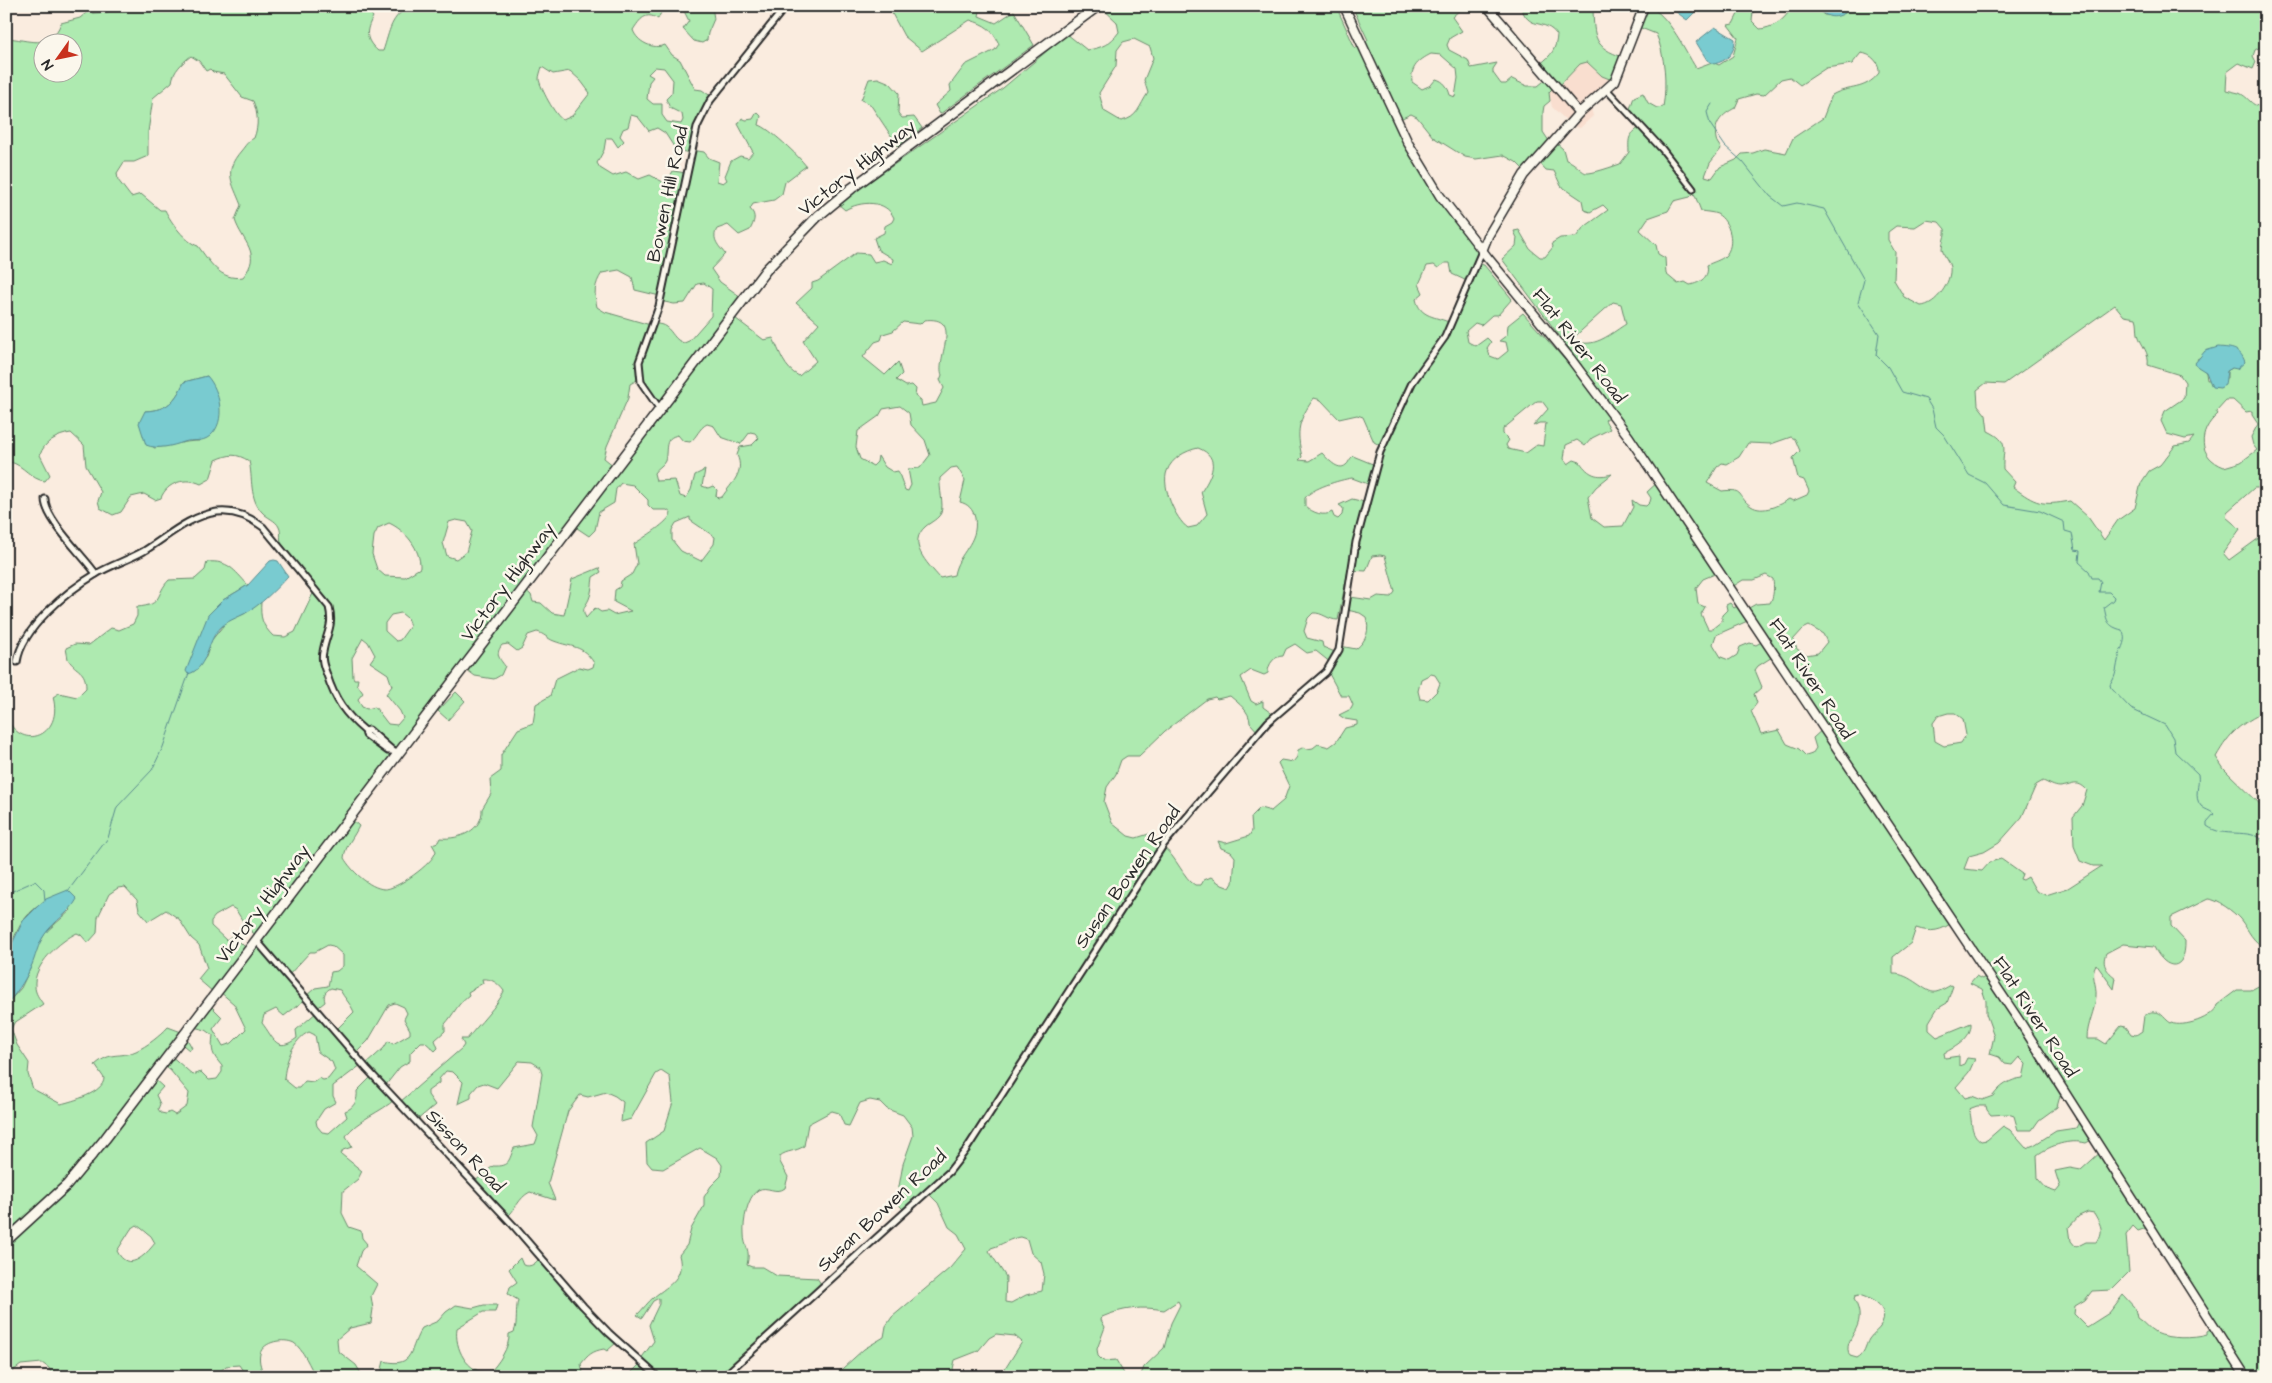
<svg xmlns="http://www.w3.org/2000/svg" width="2272" height="1383" viewBox="0 0 2272 1383" font-family="'Architects Daughter',sans-serif">
  <style>
    .built { fill: #f9decf }
    .green { fill: #aeeab0; stroke: #6c8a6e; fill-rule: evenodd }
    .water { fill: #79cbd0; stroke: #5a8b8e }
    .lines { fill: none; stroke-linecap: round; stroke-linejoin: round }
    .stream { stroke: #5a8b8e; stroke-width: 1 }
    .street-casing { stroke: #2b2b2b; stroke-width: 9 }
    .secondary-casing { stroke: #2b2b2b; stroke-width: 11 }
    .primary-casing { stroke: #2b2b2b; stroke-width: 12 }
    .street { stroke: #fbf7ec; stroke-width: 5 }
    .secondary { stroke: #fbf7ec; stroke-width: 8 }
    .primary { stroke: #fbf7ec; stroke-width: 9 }
    .labels { text-anchor: middle; dominant-baseline: central; stroke-width: 5; stroke-linejoin: round; paint-order: stroke }
    .street-label { font-size: 19px; fill: #2b2b2b; stroke: #fbf7ec }
  </style>
  <rect width="100%" height="100%" fill="#faecdf"/>
  <filter id="ink" filterUnits="userSpaceOnUse"><feTurbulence type="fractalNoise" baseFrequency=".02" numOctaves="2"/><feDisplacementMap in="SourceGraphic" scale="10" xChannelSelector="R" yChannelSelector="G"/><feConvolveMatrix kernelMatrix="1 2 1 2 8 2 1 2 1" color-interpolation-filters="sRGB"/></filter>
  <g filter="url(#ink)">
    <polygon class="built" points="1587,62 1602,76 1612,80 1590,104 1593,116 1580,128 1572,126 1552,107 1549,92 1556,85 1559,86 1580,64"/>
    <g class="green">
      <path d="M111,6h254l8,11c-8,14 -8,23 5,34h5c7,-20 7,-35 28,-45h253l-6,13c-12,-8 -18,0 -25,11 4,12 20,20 32,15l7,10 8,5 15,29 7,1 10,7 -11,19 -9,34 12,2 5,6 10,4 -2,19 6,2 4,-3 -2,-4 6,-15 9,-5 8,2 5,-6 -15,-28 4,-6 4,2 7,-1 4,-7 4,4 -2,9c9,2 41,32 47,41l-21,16 -3,12 -8,6 -21,4 -3,5c7,7 4,13 0,21l-11,5 -11,-10 -11,4c-6,10 2,17 8,25l-14,15 9,13 21,15 -10,18 33,25 9,-2c7,14 11,31 26,38l17,-15 -13,-20 16,-18 -23,-20 16,-15v-5l6,-2 38,-28 13,1 5,8 9,-2 9,4 1,-5 -15,-9 -4,-12 10,-5 1,-7 7,-4 2,-4c-8,-19 -34,-17 -49,-8l-7,-6 165,-116 64,-54 20,16c15,-2 23,-6 32,-18l-2,-10 -17,-16h236l19,42 13,-8 -16,-34h96l5,4 6,-3 2,2 -9,8 10,14 -12,7 -3,7 2,5 19,10 3,8 26,-5 -4,6v4l8,11h5l6,-5 15,7h11l11,-9 -9,-13c12,-9 16,-15 17,-29 -13,-18 -29,-3 -36,-29h79l-7,3c1,28 1,39 30,48l-11,23 -10,-4 -15,-14 -7,2 -21,22 -3,-1 -7,7 1,9 -6,5 -1,6v20l8,12 4,-2 8,7 3,11c9,2 13,10 20,13 6,1 28,-7 34,-9l9,-12c-1,-19 1,-16 14,-28l-13,-15 4,-12 9,-4 5,10 9,5 6,-1c4,-21 2,-53 -7,-73l-20,-8 7,-20c22,0 42,45 53,62l16,-6 7,3 14,-9 5,-18 -10,-13 5,-1 7,-14 14,-1 3,-3h14l-18,6 -1,9 8,8c11,-1 24,-8 29,-18l-3,-5h28l10,9 8,1 9,-2 10,-8h397l5,4 13,-3v13l-6,8 5,16 -10,6 -2,6 3,6 -3,7 -14,-6 -12,9 -1,18c4,1 9,2 13,3 11,4 13,17 27,12v383h-12l-27,24 -1,5 14,12 -17,24 6,7 37,-27v178c-27,14 -35,20 -50,46l8,12 42,41v23l-8,2 8,13v100c-14,-6 -17,-18 -26,-29 -6,-7 -23,-20 -32,-20l-37,18v9l14,15c1,31 -19,31 -31,6l-31,-3 -17,9c-5,12 1,18 10,25l-2,11 -18,-25c-6,12 1,19 0,32 -1,15 -9,28 -9,43h11l8,5 15,-18 5,1 5,7 5,1 6,-4 2,-15c4,-2 6,-5 11,-4 7,0 10,8 16,11 12,5 43,-5 46,-18l20,-15h14l15,-8v395h-36l-5,-5 -13,1 -5,4h-1067l4,-10 20,-19 7,-25 9,-18 -2,-4 -14,9c-22,-4 -41,-2 -62,7l-1,3 4,7 -8,22 1,7 5,5 13,-1 10,17h-126l22,-35 -7,-6 -19,-2 -7,4 -11,13 -23,9 -2,9 4,8h-124l31,-28 20,-12 2,-11 6,-9 58,-49 16,-19 -8,-15 -9,-7 -11,-24 -10,-10 -22,19 -8,-8v-12l5,-28 10,-28 -1,-9 -9,-12 -16,-6 -7,-7 -10,-2 -10,3 -11,23 -5,-1 -5,-12 -7,-2 -24,13 -4,22c-8,6 -17,4 -24,10v6l8,15 -3,11c-9,7 -18,-3 -27,2 -11,7 -15,32 -14,44 0,14 7,14 3,31l5,2h10l15,9 40,2 6,9 -101,90h-95l14,-14 -1,-3 14,-19 -5,-16 10,-21v-6l-6,3 -11,17 -5,-3c6,-6 11,-13 17,-18 16,-13 31,-19 25,-42l8,-10 4,-16 13,-23v-9l7,-11 10,-10 1,-11 -5,-7 -17,-10 -37,21 -11,-1 -5,-6 -1,-19 18,-12 9,-29 -3,-25 -9,-6 -5,3 -25,45 -10,3 2,-20 -8,-6 -9,-4 -18,5 -8,-2 -12,16 -20,72 7,17 -25,-8c-12,6 -14,18 -24,26l-32,-36 19,-16c17,1 16,-7 21,-18l21,-4 3,-8 -5,-9 9,-53 -2,-7 -8,-5 -13,-1 -22,27 -13,-5 -6,2 -7,8v5l-13,6 5,-22 -10,-10 -7,-1 -7,8v4l-11,8v4l7,10 -19,16 -16,-19 62,-54 2,-3 -3,-6h6c10,-13 32,-35 37,-48 -6,-8 -13,-13 -22,-12l1,4 -15,9 1,3c-11,8 -15,19 -24,29v7l-10,9 3,8 -3,3 -10,-9h-4l-11,11v8l-10,6 -15,19 10,13c-13,13 -39,21 -49,37l6,11 -9,3 -2,4 21,17 -4,8 -15,12 -1,22 7,14 12,4 1,7 5,6 -6,7 -5,15 21,18 -6,12 2,13 -2,14 -21,5 -13,11 1,12 18,14 7,12h-47c-6,-10 -13,-28 -22,-34 -10,-5 -31,-2 -34,11 -2,8 2,16 5,23h-18l-8,-12 -13,1 -12,11h-161l-4,-9 -7,-5 -21,2 -15,11v-371l15,-17 10,-21 6,-20 9,-15 25,-22 -13,-14c-11,1 -29,16 -35,25 -7,10 -9,20 -17,29v-235c13,38 58,22 47,-18l6,-4 18,4 9,-9c0,-19 -10,-16 -18,-29l-2,-11 9,-4 14,1 22,-17 8,2 14,-6 4,-8v-9c27,-2 18,-13 32,-27l26,-1 10,-9 2,-8c21,-2 27,8 41,23l-25,15 -31,73 14,-16 5,-16 16,-20 17,-7 17,-12c-1,16 1,23 12,34l12,1 10,-5 21,-45c-7,-8 -32,-33 -34,-41 -3,-6 0,-13 -3,-19 -3,-7 -12,-9 -17,-15 -13,-13 -9,-34 -13,-51 -13,-8 -19,-7 -33,-1l-6,19 -9,5c-15,-7 -34,-2 -40,14l-6,2 -11,-6 -13,3 -10,15 -8,3 -13,-7 -2,-7 3,-9 -15,-26 -2,-21 -13,-12c-14,2 -27,9 -31,22l10,20 -5,6c-14,-1 -21,-16 -35,-19l-4,2v-426c22,1 44,14 55,-15l19,-5 12,-10 1,5 15,-1zM1134,39l16,8 3,11 -9,22 4,13c-9,13 -10,25 -27,28l-17,-10 -5,-18 17,-27 1,-16 6,-8zM42,42h30v30h-30zM1861,53c10,1 19,9 18,20 -15,19 -30,12 -47,22l-9,23 -30,20 -7,15 -22,-4 -11,4 -11,1 -6,6 -16,7 -8,11 -7,-2 5,-13 11,-14c-1,-3 -5,-7 -5,-10 -3,-16 7,-25 19,-31l4,-9 17,-5 8,1 17,-16 9,-2 10,8 26,-17 26,-4zM1431,54l10,1 16,14 1,9 -3,19 -5,-2c-2,-8 -6,-14 -14,-16l-5,6 -9,4 -10,-7c-2,-15 7,-22 19,-28zM191,56l8,5 7,10 4,-2 3,3 11,2 18,23 11,4c5,13 6,24 1,37 -7,4 -8,7 -13,13 -18,21 -9,31 0,54l-6,15c7,22 28,33 8,57 -23,4 -33,-15 -45,-31 -13,-4 -27,-24 -33,-36h-5l-19,-16 -10,3 -13,-17 -1,-7 7,-11h10l14,-6v-24l5,-34 19,-16c1,-11 11,-20 19,-26zM542,67l11,7 17,-3 11,10 9,12 -18,23 -9,4c-8,-4 -23,-33 -24,-41 0,-3 2,-9 3,-12zM655,67l9,1 9,12 -1,13 -6,6 4,9 12,6 1,6 -2,4 -14,-2 -5,-7v-11h-9l-6,-5 2,-17 4,-5 -5,-3zM1411,114l6,3 16,20 32,20 11,2 27,-4 13,7 10,10 12,-11 8,9 8,1 7,15 21,14 2,10 6,2 13,-7 5,5 -25,18 -7,9 -16,1 -8,5 1,4 -8,10h-5l-10,-8 -11,-19 -5,1 3,7 -1,8 -14,13 112,150 46,71 -13,12 4,6 -1,4 -4,4 -7,-1 -7,-5 1,7 -10,19 -19,1 -12,-9 -4,-21 8,-10 16,-13c-15,4 -23,1 -32,-12l-6,-2 -6,4 -4,-5 2,-14 11,-5 8,6 7,-8 18,-9 -5,-9 4,-3 -36,-48 -50,-56 -15,12 -1,10 -8,6 7,1 2,9 -10,8 -8,-3 -3,-8 4,-6 -4,-4 -11,8 -8,-4 -2,-11 9,-8 6,2 11,-10h6l14,-16 -28,-34 -5,-1 3,-16 -63,-87 -19,-42zM631,115l7,2 11,14 8,-3 8,5 11,17 14,3 -4,20 -13,-2 -5,9 -5,2 -13,-7 -11,4 -13,-7 -13,4 -13,-8 -3,-5 7,-13 2,-12h6l6,9 6,-6 -4,-5 3,-7 5,-2zM1694,193l7,18c5,1 11,1 16,3 13,7 19,31 8,42 -4,4 -12,6 -18,9 3,12 -7,18 -17,20l-5,-3 -7,2 -12,-10 -1,-16 -7,-4 -2,-9 -16,-15 8,-12 20,-7 6,-10 16,-4zM1926,220l13,2 6,7c1,7 -3,13 -3,20 1,6 7,12 8,18 2,15 -14,38 -29,39l-17,-9 -10,-17 1,-28 -7,-12v-8l8,-6 19,1zM1445,263h5l2,11 15,7 -16,42c-15,-7 -31,-5 -35,-24l7,-6 -4,-9 8,-18 7,-1 4,3zM619,270l13,7 3,13 25,6v5l14,3 11,-1 12,-19 7,-1 8,6 -1,27 -22,25 -5,2c-10,-3 -11,-11 -18,-16 -7,-5 -13,-2 -19,-3l-42,-12 -8,-5c-3,-14 -3,-22 5,-34zM1613,302l8,2 5,20c-13,8 -27,21 -43,19l-9,6 -3,-9zM2115,305l9,11 12,2c2,5 1,11 2,16 3,12 12,18 10,31l32,10 5,7 -1,16 -19,13 -4,10 6,13 18,5 9,-2 -5,6 -14,3 -15,19 -11,6 -8,12 -6,25 -17,12 -14,20 -16,-23 -18,-16c-28,5 -34,3 -57,-14l2,-5 -12,-13c-1,-20 8,-27 -15,-38l-2,-16 -8,-10 -1,-15 9,-7 18,1zM924,320c41,-5 11,38 18,55l-2,5 4,8 -8,15 -14,3 -1,-5 -6,-5 1,-7 -4,-4 -6,1 -10,-6 6,-6 -4,-12 -13,13 -22,-18 12,-15 6,-2 2,-6 10,-3 10,-9 17,2zM2203,356l29,12 -5,3v7l-20,2 -1,-7 -9,-14zM207,376l-8,65c-15,0 -30,5 -45,7l-9,-37c23,-1 30,-10 39,-29zM639,379l19,30 -44,57 -10,-8 3,-12 21,-48 2,-14zM1314,398l7,2 18,19 18,-4 6,2 11,25 7,4 -6,19 -22,-9c-4,3 -4,7 -7,9 -8,7 -19,-7 -24,-12l-13,8 -10,-1 3,-3c-6,-27 -4,-36 12,-59zM2226,400h7l13,12 6,-1v4l6,9 -7,13 2,8 4,5 -16,12 -17,5c-26,-10 -27,-35 -6,-53l-2,-3zM1537,401h5l6,8 -15,17 6,-3h7l-3,23 -6,-1 -11,8 -18,-4 -2,-4 3,-5 -6,-6v-5zM900,406l9,7 2,12 14,15 5,15 -10,13 -12,1 3,16 -3,6 -3,-1 -7,-19 -5,1 -8,-5 -7,-11 -1,6 -4,4 -13,-7 -4,-12 2,-16 21,-15 4,-7zM707,424l7,2 7,11 20,7 9,-12 5,1 4,5 -7,7 -12,2 -3,8c8,18 -5,27 -15,42l-4,1 -2,-2 1,-6 -4,-4 -5,2 -6,-2 3,-16 -10,5 -4,15 -5,8 -6,-2 -5,-16 -19,1 -2,-8c3,-5 9,-7 11,-12 3,-13 -2,-23 13,-26l5,6 7,1c7,-5 9,-14 17,-18zM1791,437l4,2 5,12 -7,7 5,20 6,2 5,11 -2,4 -14,6 -4,-2c-10,6 -26,15 -38,7 -14,-9 -6,-18 -29,-15l-15,-8 10,-16 5,-4 5,1 12,-7 9,-14 23,1zM1198,448c24,9 13,29 3,44l6,22 -10,12 -9,2c-13,-9 -27,-42 -21,-57 5,-13 18,-20 31,-23zM957,467l8,13 -5,22c8,2 13,7 15,16 4,26 -17,34 -21,57l-14,3c-13,-15 -34,-35 -14,-52 5,-4 12,-7 15,-13 3,-9 -2,-24 -1,-35l11,-10zM1352,478l16,6 -3,18 -13,-3 -13,6 4,3 -1,7 -4,4 -4,-2 -2,-5c-8,5 -19,1 -27,-6v-8c7,-10 34,-18 47,-20zM621,483l12,2 15,15v5l5,5h14l4,3c-1,9 -28,25 -37,31l3,20 -5,10 -11,7 -1,6 -5,3 -1,12 17,9 -17,4 -7,-4 -6,1 -6,-4 -9,10c-5,-11 -1,-10 3,-19 3,-6 3,-16 4,-22l8,-5 -2,-4 -27,11 -8,36 -12,-2 -11,-10 -8,-1 -2,-7 -8,-7 48,-64 18,12 6,-6 4,-18 15,-9 2,-14zM690,517v3l25,17 -1,7 -13,17 -20,-10 -9,-11v-10l4,-7zM456,520l11,2 5,9 -6,21 -10,7 -9,-3 -4,-13 6,-21zM389,523c16,7 32,26 31,45l-15,9 -20,-1 -8,-7 -5,-15 2,-18 4,-8zM1380,555l5,1 10,36 -4,5 -13,-1 -7,4 -21,-3 -3,13 13,3 6,4c4,13 1,23 -10,32l-16,-3 -3,7 -14,-6 -1,-5 -15,-4 -3,-7 4,-13 5,-5c9,-1 15,7 25,7l10,-50 18,1 6,-15zM1722,571l10,16 11,-7h11l12,-5 7,4c1,9 1,17 -3,24l-14,1 -9,5 -5,-6 -8,5 -4,-5 -4,2 1,5 -5,5v6l-10,8h-4l-7,-15 4,-7 -7,-3 -2,-16 7,-9zM401,613l6,5 3,8 -10,14 -4,1 -11,-10v-8l6,-8zM1752,619l13,21 -9,5 -6,-2 -10,4 -3,8 -8,5 -8,-3 -8,-13 3,-9zM1809,626l14,8 4,8 -9,11 -12,2 -9,-6 -4,-9 10,-11zM537,632c6,1 11,7 17,9 18,7 28,3 40,22l-1,4 -5,2 -9,-2 -24,12 -5,17 -14,8 -3,19 -15,6 -17,26v16l-11,8 1,15 -9,15c1,21 -22,31 -42,29l-2,4 -6,2 4,7c-2,12 -40,39 -52,38 -15,-1 -33,-19 -40,-31 1,-12 10,-21 15,-32l-10,-9 114,-150 12,9 19,3 7,-4 4,-9c-6,-8 -10,-12 -3,-21l6,-1 9,7 5,-3 6,-13zM363,638l5,4 7,13 -5,7 18,12 4,12 -6,8 14,17 3,7 -6,7 -9,-1 -13,-17 -8,2 -5,-2 -4,-8 5,-6 -6,-9 1,-5h-4l-1,-2 -1,-19zM1295,644l12,9 9,-2 15,12 -4,7 14,26h8l4,9 -2,4 -12,6 6,4 12,2v4l-12,3 -9,14 -7,5 -11,-3 -5,4 -6,1 -3,-2 -6,3 -1,7 -4,5 -12,-2 -3,3 11,23 -5,14 -13,11 -11,-3 -9,9 1,14 -3,5 -23,7 -8,-2 3,7 10,4 4,5 -2,26 -3,5 -8,-3 -11,-8 -7,3 -3,5h-6c-11,-6 -19,-29 -32,-38l1,-2 -12,-12 -16,5 -8,-2 -16,-13 -8,-21 3,-15 9,-13 5,-14 6,-4h12l26,-25 42,-32 8,-2 2,2 13,-3c8,7 20,15 20,27l8,9 16,-17 -11,-8v-6l-7,3 -5,-3 -10,-24 10,-7 13,5 4,-2c0,-9 6,-17 15,-17l3,-7zM1777,654l47,74 -11,10 3,10 -4,6 -6,2 -7,-7 -12,-5 -8,-14 -18,4 -10,-23 6,-8 -3,-9 8,-7 -7,-17 3,-4zM1431,674l4,1 5,8 -3,8 -9,9 -8,-1 -2,-8 3,-12zM1948,713h7l8,6 3,16 -5,8 -17,3 -9,-5 -2,-18 5,-7zM2043,781c5,2 11,6 17,6 12,-1 17,-8 27,3l-5,16 -9,11 1,29 6,15 13,5h9l-34,22 -22,7 -10,-4 -8,-14 -5,3 -3,-1 2,-5 -21,-15 -11,3 -8,9 -18,-2 5,-13 15,-4 15,-9 23,-26 14,-32zM125,887l12,13 2,10 9,11 18,-11 13,9 12,19 8,7 8,23 -9,11 15,13 6,-1 15,13 12,25 -14,14 -9,3 -10,-17 9,-12 -14,-14 -19,23 17,4 7,5c-2,17 -1,19 9,31v6l-5,7 -8,1 -8,-8 -8,3 -24,-21 9,-13 11,9 3,-2 -8,-15 -16,-6c-8,9 -21,19 -32,24 -18,8 -24,-1 -41,14l9,13c0,15 -32,23 -43,26l-28,-15 -5,-15 1,-11 -12,-18 -6,-16 3,-6 29,-19c-4,-6 -8,-11 -8,-18 -2,-21 25,-45 42,-53l4,2 7,8 9,-10 1,-16 11,-23 9,-6zM231,907l5,3 11,18 10,8 -10,13 -14,-14 -7,5 -15,-14v-5l4,-5zM1954,921l35,53 -7,5 -6,-3 -6,7 12,6 4,12v13l8,22 -4,18 9,3 6,7 7,1 7,-8 7,7 -3,14c-13,1 -24,9 -30,18l-11,4 -10,-4 -7,2 -9,-11 13,-15 6,-13 -8,-1 -3,6 -5,2v-10l-14,2 -1,-5c12,-6 28,-15 27,-30l-34,14 -8,-7v-8l8,-13 10,-6 6,-17 -2,-1c-4,2 -10,6 -15,7 -11,2 -25,-19 -43,-18v-17l18,-14 5,-15c15,5 26,3 38,-7zM328,945l5,1 10,9v11l-6,5 -6,1 -3,14 -13,2 -10,9 -18,-20 23,-25h5zM331,988l9,2c4,8 11,14 14,22l-19,19 -18,-19 -21,18 1,8c-21,16 -23,0 -35,-15l2,-8 12,-6 8,7 22,-17 10,10 9,-7c-2,-7 0,-11 6,-14zM395,1003l9,4 3,6 -3,6 6,11v4l-17,10 -5,-3 -4,7 -19,17 8,10 -16,16c1,9 -3,17 -12,20l2,6 -18,16 -7,-1 -5,-6 -1,-5 8,-12 12,-7 -3,-6v-10l28,-21 -6,-11 13,-13 21,-36zM309,1032l6,3 3,17 14,10 3,8 -7,9 -5,1 -4,-2 -5,4 -9,-1 -6,7h-4l-11,-9c1,-16 9,-40 25,-47zM161,1064l9,6 19,23 -2,13 -12,9 -5,-3 -4,2 -5,-1 -3,-4 2,-5 -4,-9 7,-8 -11,-10zM2066,1092l16,24 -6,12 -20,3 -22,14 -8,3 -16,-18 -7,-4 -16,14 -6,1c-12,-8 -8,-20 -12,-32l8,-3h9l1,4 4,5 17,-1 6,2 4,14h14l7,-10 18,-13 3,-11zM2095,1138l8,12 -22,20 -11,-2 -15,3 5,16 -4,5 -9,-3 -9,-10 -1,-24c14,-10 32,-16 49,-12zM2088,1212l6,1c6,11 11,17 3,29h-11l-10,5 -5,-6 -2,-14 10,-11zM137,1225l14,11 4,7c-10,13 -27,30 -38,8l14,-22zM2133,1226l5,5 14,-5 63,100 -8,5v4c-12,4 -40,4 -52,-2 -7,-4 -11,-11 -18,-15l-2,-10 -12,-13 -14,18 -22,14 -13,-13 1,-8 10,-6 7,-9 19,-1 18,-18 -3,-37zM1021,1237l6,2 4,14 10,9 3,12 -2,17 -16,4 -15,8 -6,-1 1,-25 -17,-26 2,-3c11,-3 19,-10 30,-11zM1859,1295c13,4 30,12 23,29 -3,6 -9,9 -13,15 -4,7 -4,15 -12,19l-7,-2c-10,-19 21,-27 4,-57l1,-3z"/>
      <polygon points="686,6 712,6 714,19 708,33 707,40 702,43 694,41 683,29 689,21 684,11"/>
      <path d="M888,6h93l-2,10 17,7 18,-12 20,34 -94,69 -5,-9 16,-14 -1,-6 15,-20 30,-15 4,-6c-7,-15 -13,-19 -29,-24l-48,31 -18,-15z"/>
      <polygon points="878,78 890,83 899,93 898,113 902,118 914,117 922,128 898,146 870,104 861,100 869,79"/>
      <polygon points="456,692 465,701 448,720 438,711"/>
      <path d="M541,1257l76,85 -10,9 -3,-2c-12,2 -16,6 -23,15l3,13h-204l4,-16c31,8 25,-14 38,-33l16,-7 8,-9 10,-7 17,3 11,-3h13l-2,7h-12l-26,16c-3,20 10,45 32,45 9,-9 21,-26 20,-39l5,-2c4,-9 1,-21 4,-32l-10,-6 2,-7 7,-5 -8,-13 11,-11 3,7c9,3 12,-2 18,-8z"/>
    </g>
    <g class="water">
      <polygon points="1675,6 1701,6 1687,20 1675,11"/>
      <path d="M1813,6h34l-2,7c-14,8 -20,2 -32,-7z"/>
      <path d="M1715,27l20,12c0,14 -8,22 -21,25l-7,-4 -11,-18z"/>
      <path d="M2218,347c14,1 22,1 27,15l-8,7 -5,-1 -5,3 -2,14 -5,3 -8,-1 -6,-15 -8,-5 -3,-4 10,-12z"/>
      <path d="M207,376c13,14 20,46 3,60 -8,7 -18,3 -26,6 -12,4 -26,8 -38,3l-7,-22 6,-12c23,-1 30,-10 39,-29z"/>
      <path d="M274,560l4,1 10,15c-13,14 -27,29 -44,38 -12,6 -20,8 -28,19 -9,12 -10,37 -28,41l-2,-3 22,-56 15,-15 25,-15 22,-24z"/>
      <path d="M68,890l9,9c-8,15 -22,21 -32,35 -8,11 -9,23 -15,35 -6,14 -14,24 -24,36v-55l7,-8 10,-21 15,-15 8,-7z"/>
    </g>
    <g class="lines">
      <g class="stream">
        <path d="M1712,104l-5,8 3,12 15,22 18,16 27,34 13,10 14,-3 27,6 40,71 -6,22 21,32 -3,21 12,12 14,25 24,7 6,10 4,18 8,8 25,40 16,8 19,22 36,6 24,11 1,9 7,2 3,17 5,1 -1,11 10,9 3,7h6l3,4 -2,10h10l5,5 -1,3 -9,7c3,14 3,19 18,23 6,11 -1,16 -3,27 -3,11 -2,18 -9,28l1,3 20,21 34,16 8,13 2,14 23,22c2,11 -5,23 3,32 4,4 9,4 13,8l-7,8v4c18,13 39,1 59,15"/>
        <polyline points="68,891 108,838 117,807 152,770 163,747 189,673"/>
        <polyline points="6,894 35,881 44,890 45,901"/>
      </g>
      <g class="street-casing">
        <g id="street">
          <polyline points="1607,90 1662,149 1693,189"/>
          <polyline points="659,408 641,382 639,362 659,306 697,127 710,101 786,6"/>
          <path d="M45,499c0,21 39,57 51,75"/>
          <path d="M17,662c5,-34 50,-71 79,-88 15,-9 32,-14 48,-23 23,-14 45,-35 73,-39 17,-2 33,5 46,15l66,80c5,20 -3,26 -6,45 -2,8 1,15 4,23 8,25 18,39 38,56l1,4 22,16h4"/>
          <polyline points="365,731 369,730 394,752"/>
          <polyline points="256,940 367,1069 513,1225 583,1306 609,1333 658,1377"/>
          <polyline points="723,1377 949,1172 966,1150 1164,844 1268,722 1326,672 1339,650 1356,542 1380,452 1412,383 1445,337 1482,251"/>
        </g>
      </g>
      <g class="secondary-casing">
        <g id="secondary">
          <polyline points="1344,6 1408,143 1440,196 1488,258 1570,358 1629,437 2020,1022 2246,1377"/>
          <polyline points="1487,6 1579,113"/>
          <polyline points="1482,251 1488,236 1524,175 1579,113 1615,81 1644,6"/>
        </g>
      </g>
      <g class="primary-casing">
        <polyline id="primary" points="6,1241 67,1185 105,1139 766,270 818,216 852,188 1098,6"/>
      </g>
      <use href="#street" class="street"/>
      <use href="#secondary" class="secondary"/>
      <use href="#primary" class="primary"/>
    </g>
  </g>
  <g class="labels">
    <g class="street-label">
      <text transform="translate(857 168) rotate(-38)">Victory Highway</text>
      <text transform="translate(668 194) rotate(-78)">Bowen Hill Road</text>
      <text transform="translate(1579 346) rotate(52)">Flat River Road</text>
      <text transform="translate(508 582) rotate(-53)">Victory Highway</text>
      <text transform="translate(1811 679) rotate(57)">Flat River Road</text>
      <text transform="translate(1128 877) rotate(-55)">Susan Bowen Road</text>
      <text transform="translate(263 904) rotate(-53)">Victory Highway</text>
      <text transform="translate(2035 1017) rotate(57)">Flat River Road</text>
      <text transform="translate(465 1151) rotate(47)">Sisson Road</text>
      <text transform="translate(882 1211) rotate(-43)">Susan Bowen Road</text>
    </g>
  </g>
  <rect width="2272" height="1383" fill="none" stroke="#fbf7ec" stroke-width="25"/>
  <rect x="12" y="12" width="2247" height="1358" fill="none" stroke="#2b2b2b" stroke-width="2" filter="url(#ink)"/>
  <g transform="translate(58 58) rotate(237)"><circle r="24" fill="#fbf7ec" stroke="#a8a59f"/>
  <path d="M0-4L9 19L0 12L-9 19Z" fill="#c8321e"/>
  <text y="-8" font-size="14" font-weight="bold" text-anchor="middle" fill="#2b2b2b">N</text>
  </g>
</svg>
